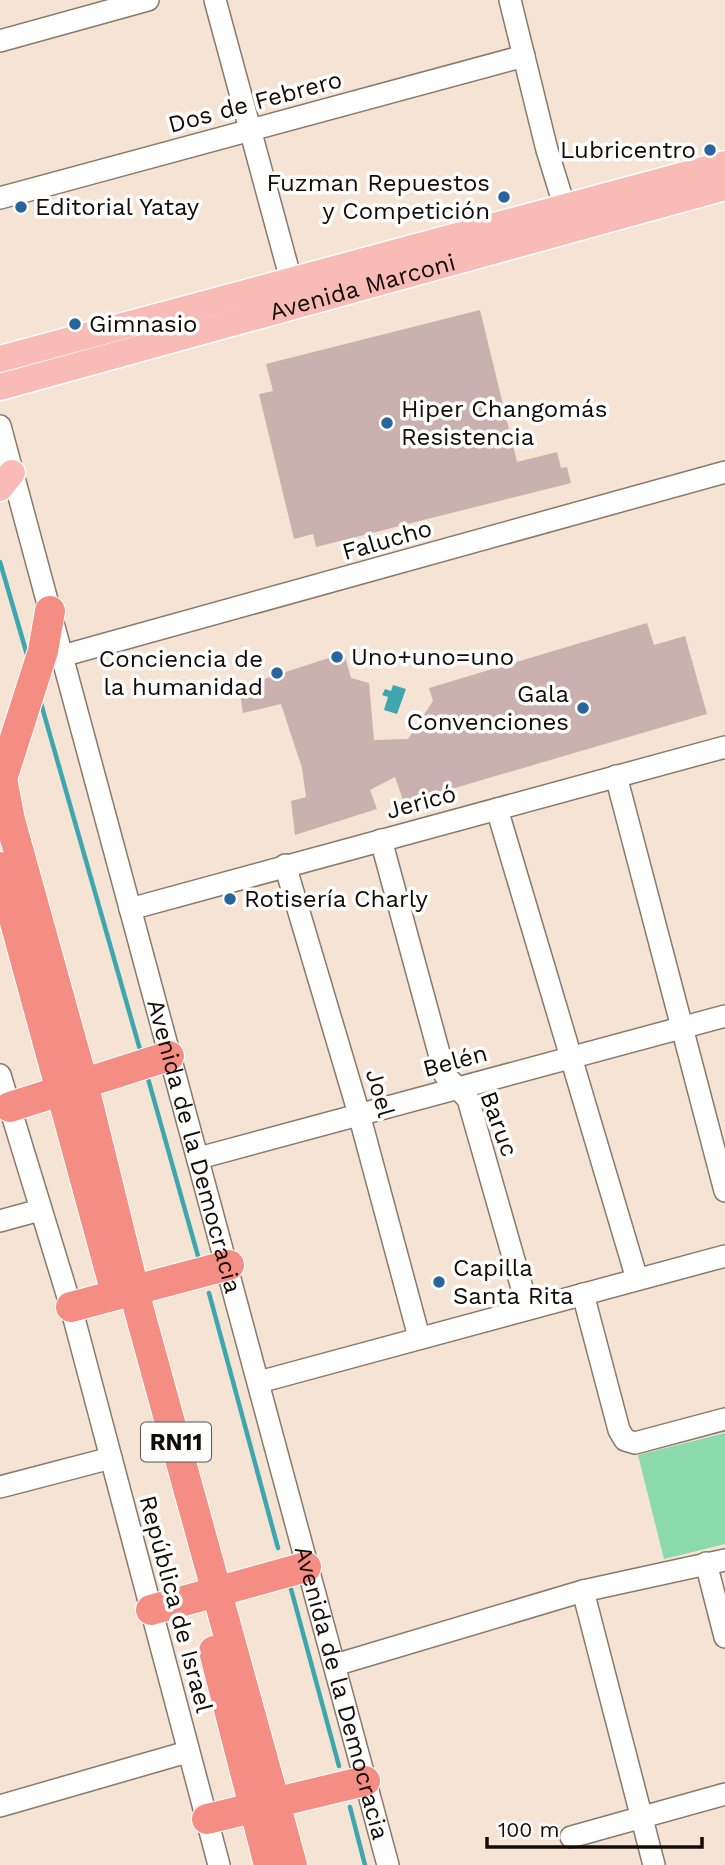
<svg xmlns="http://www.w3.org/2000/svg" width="725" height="1865" viewBox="0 0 725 1865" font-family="'Work Sans',sans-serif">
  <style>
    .green { fill: #8bdaae }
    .water { fill: #3ea6af }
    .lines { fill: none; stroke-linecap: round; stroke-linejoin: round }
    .stream { stroke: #3ea6af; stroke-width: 4.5 }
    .building { fill: #cab1af }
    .minor-casing { stroke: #89796a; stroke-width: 24 }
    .major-casing { stroke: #fff; stroke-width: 29 }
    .highway-casing { stroke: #fff; stroke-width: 32 }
    .minor { stroke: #fff; stroke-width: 21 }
    .major { stroke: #f8bbb5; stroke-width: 26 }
    .highway { stroke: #f48e84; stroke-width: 30 }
    .poi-dot { fill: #27659c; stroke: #fff; stroke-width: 2.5 }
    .labels { text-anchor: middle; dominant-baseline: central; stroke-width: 7; stroke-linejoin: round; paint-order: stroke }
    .shield { fill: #fff; stroke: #595551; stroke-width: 2 }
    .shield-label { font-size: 23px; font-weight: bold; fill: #120c07 }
    .street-label { font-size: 24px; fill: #120c07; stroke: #fff }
    .poi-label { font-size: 24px; fill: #120c07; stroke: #fff; text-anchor: start }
  </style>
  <rect width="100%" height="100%" fill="#f5e3d3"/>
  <polygon class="green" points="725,1433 725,1544 664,1559 638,1455"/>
  <polygon class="water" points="393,685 406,689 397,714 384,710 388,697 382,695 385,689 391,691"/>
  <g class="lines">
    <g class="stream">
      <polyline points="0,562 28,658"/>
      <polyline points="40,700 141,1053"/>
      <polyline points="147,1075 198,1256"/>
      <polyline points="209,1293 278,1548"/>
      <polyline points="291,1589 339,1766"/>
      <polyline points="350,1807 365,1865"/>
    </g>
  </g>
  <g class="building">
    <polygon points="480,310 517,462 557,452 561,468 567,467 571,483 316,547 313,534 294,539 259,394 273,391 266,364"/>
    <polygon points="647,623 654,645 685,636 707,714 404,803 395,777 370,790 377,809 295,835 291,801 306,797 302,768 281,704 243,713 239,687 344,653 351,678 369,683 374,740 408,739 433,701 429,688"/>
  </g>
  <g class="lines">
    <g class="minor-casing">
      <g id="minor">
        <polyline points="215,0 295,295"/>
        <polyline points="510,0 547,150 569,221"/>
        <polyline points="0,41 148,0"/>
        <polyline points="0,198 524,56"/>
        <path id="s1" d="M0,426l388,1439"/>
        <polyline points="62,656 725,472"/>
        <polyline points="616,776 725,1191"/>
        <polyline points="497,809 637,1279"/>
        <polyline points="381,840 445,1075 468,1099 528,1309"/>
        <polyline points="285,865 359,1114 419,1337"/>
        <polyline points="130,909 725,747"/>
        <polyline points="0,1075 71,1307 219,1865"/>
        <polyline points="199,1158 725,1016"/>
        <polyline points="0,1221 40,1210"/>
        <polyline points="583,1294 619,1430 625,1440 635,1443 725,1419"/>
        <polyline points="259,1382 725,1256"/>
        <polyline points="0,1487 111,1458"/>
        <polyline points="706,1563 725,1637"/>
        <polyline points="583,1591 654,1865"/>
        <polyline points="335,1665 583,1591 725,1560"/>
        <polyline points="0,1806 187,1752"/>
        <polyline points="571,1837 725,1794"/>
      </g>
    </g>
    <g class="major-casing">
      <g id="major">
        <polyline points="0,359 725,164"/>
        <path id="s2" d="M0,387l725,-200"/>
        <polyline points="0,488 12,473"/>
      </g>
    </g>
    <g class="highway-casing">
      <g id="highway">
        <polyline points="0,768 10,820 83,1083 139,1310 292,1865"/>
        <polyline points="2,779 43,651 50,611"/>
        <polyline points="0,867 114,1286"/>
        <polyline points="10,1107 169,1056"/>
        <polyline points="71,1307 229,1265"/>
        <polyline points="151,1610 306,1567"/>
        <polyline points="214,1651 269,1865"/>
        <polyline points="207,1819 365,1781"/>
      </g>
    </g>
    <use href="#minor" class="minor"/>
    <use href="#major" class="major"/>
    <use href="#highway" class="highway"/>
  </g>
  <g class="poi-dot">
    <circle cx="710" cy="150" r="7"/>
    <circle cx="504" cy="197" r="7"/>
    <circle cx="21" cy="207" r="7"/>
    <circle cx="75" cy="324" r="7"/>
    <circle cx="387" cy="423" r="7"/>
    <circle cx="337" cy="657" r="7"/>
    <circle cx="277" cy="673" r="7"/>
    <circle cx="583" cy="708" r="7"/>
    <circle cx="230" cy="899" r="7"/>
    <circle cx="439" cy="1282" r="7"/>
  </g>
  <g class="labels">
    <rect class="shield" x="141" y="1422.5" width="70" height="39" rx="5"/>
    <g class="shield-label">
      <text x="176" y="1442">RN11</text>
    </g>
    <g class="street-label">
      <text transform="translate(255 102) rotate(-15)">Dos de Febrero</text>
      <text stroke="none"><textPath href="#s2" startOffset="376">Avenida Marconi</textPath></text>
      <text transform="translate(387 540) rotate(-16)">Falucho</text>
      <text transform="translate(421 802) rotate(-15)">Jericó</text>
      <text transform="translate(455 1061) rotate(-15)">Belén</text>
      <text transform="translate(380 1093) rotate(74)">Joel</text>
      <text transform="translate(499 1124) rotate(70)">Baruc</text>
      <text stroke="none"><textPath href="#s1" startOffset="746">Avenida de la Democracia</textPath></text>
      <text transform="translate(176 1604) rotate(75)">República de Israel</text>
      <text stroke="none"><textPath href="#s1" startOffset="1312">Avenida de la Democracia</textPath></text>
    </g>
    <g class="poi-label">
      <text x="696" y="150" text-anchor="end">Lubricentro</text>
      <text x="490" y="183" text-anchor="end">Fuzman Repuestos<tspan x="490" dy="28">y Competición</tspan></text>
      <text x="35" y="207">Editorial Yatay</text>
      <text x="89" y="324">Gimnasio</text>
      <text x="401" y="409">Hiper Changomás<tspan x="401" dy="28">Resistencia</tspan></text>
      <text x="351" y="657">Uno+uno=uno</text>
      <text x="263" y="659" text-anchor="end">Conciencia de<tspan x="263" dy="28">la humanidad</tspan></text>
      <text x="569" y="694" text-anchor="end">Gala<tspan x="569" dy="28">Convenciones</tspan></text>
      <text x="244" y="899">Rotisería Charly</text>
      <text x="453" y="1268">Capilla<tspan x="453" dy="28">Santa Rita</tspan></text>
    </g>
  </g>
  <path d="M487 1837v10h215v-10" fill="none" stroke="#120c07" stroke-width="3.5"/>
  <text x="498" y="1837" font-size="21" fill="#120c07" stroke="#ffffff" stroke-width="5" paint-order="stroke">100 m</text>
</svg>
